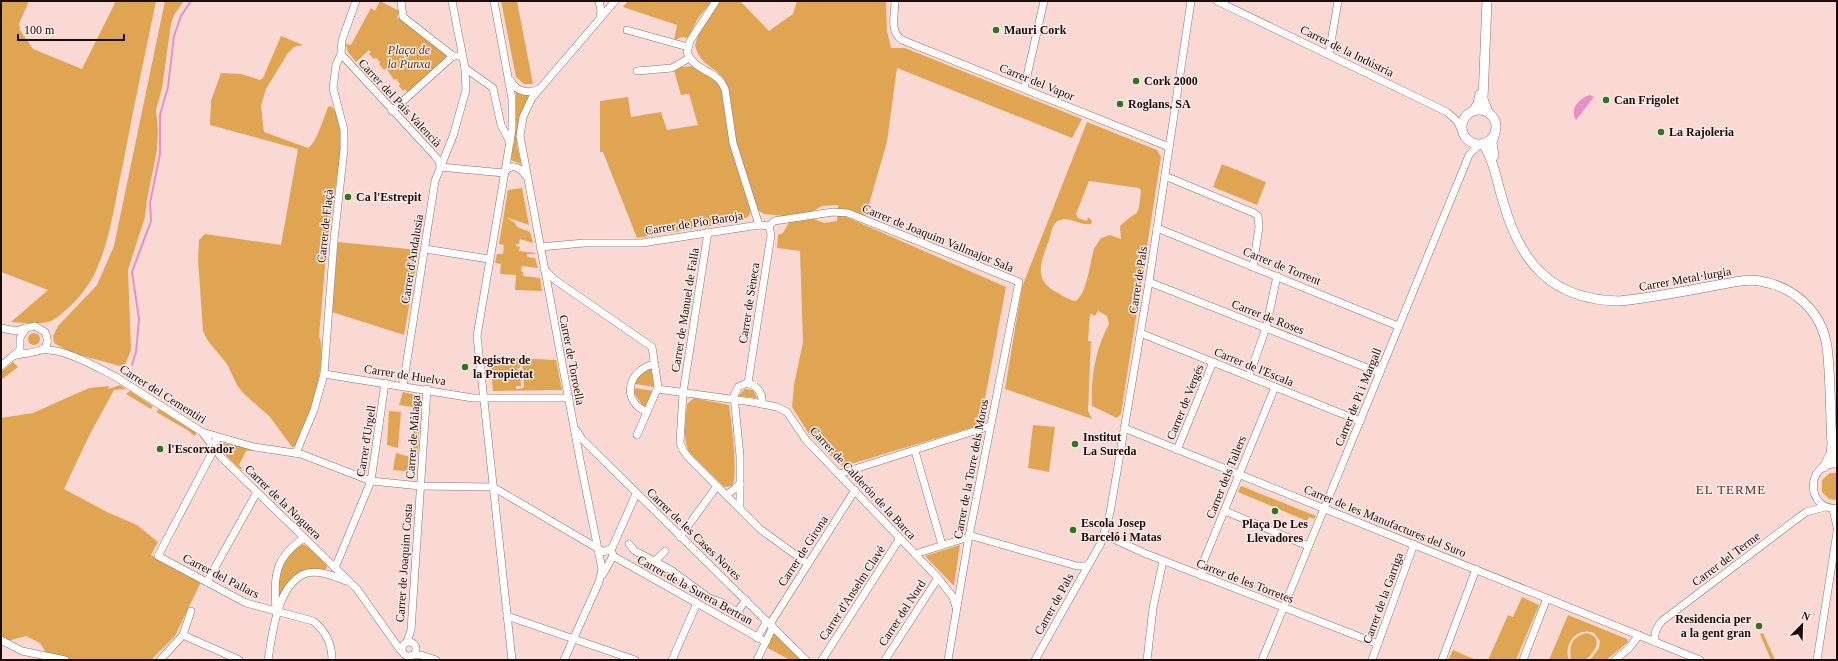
<svg xmlns="http://www.w3.org/2000/svg" width="1838" height="661" viewBox="0 0 1838 661" font-family="'Times New Roman',serif">
  <style>
    .green { fill: #e0a552; fill-rule: evenodd }
    .water { fill: #e691c6 }
    .lines { fill: none; stroke-linecap: round; stroke-linejoin: round }
    .stream { stroke: #e691c6; stroke-width: 2 }
    .minor-casing { stroke: #8f706c; stroke-width: 8 }
    .major-casing { stroke: #8f706c; stroke-width: 10 }
    .minor { stroke: #fff; stroke-width: 7 }
    .major { stroke: #fff; stroke-width: 9 }
    .poi-dot { fill: #2c771d; stroke: #fde9e5; stroke-width: 1.5 }
    .labels { text-anchor: middle; dominant-baseline: central; stroke-width: 3; stroke-linejoin: round; paint-order: stroke }
    .poi-label { font-size: 12px; font-weight: bold; fill: #190e0c; stroke: #fde9e5; text-anchor: start }
    .park-label { font-size: 12px; font-style: italic; fill: #533a17; stroke: #fde9e5 }
    .street-label { font-size: 12px; fill: #190e0c; stroke: #fde9e5 }
    .neighbourhood-label { font-size: 13px; letter-spacing: 1px; fill: #503632; stroke: #fde9e5 }
  </style>
  <rect width="100%" height="100%" fill="#fad8d3"/>
  <g class="green">
    <path d="M1,1h28l-10,23 1,6 13,19 49,20 34,-68h40c-11,54 -23,109 -33,163 -8,36 -12,75 -28,109 -8,17 -26,37 -42,47 -8,5 -32,3 -42,2l37,-32 -47,-18z"/>
    <polygon points="165,1 184,1 174,15 171,24 162,89 156,110 158,130 157,150 147,200 145,217 128,270 131,350 125,365 120,366 72,353 54,343 53,336 58,326 97,285 114,246"/>
    <polygon points="380,1 401,12 398,14 397,17 447,56 408,93 405,89 403,91 399,86 400,84 396,79 394,80 386,68 384,70 379,64 380,62 376,58 374,59 369,54 371,52 369,50 356,62 348,52 346,44 351,45 371,8 375,11"/>
    <polygon points="501,1 517,1 533,84 524,84 516,77"/>
    <polygon points="628,1 712,1 698,18 688,38 682,37 674,40 677,25 623,7"/>
    <path d="M720,1h20l29,30 24,-17 4,-13h89l1,30 4,17h14l177,71 -10,19 -175,-70 -10,74 -22,76 -21,-2 162,71 -25,133 -4,6 -133,40 -4,-1 -31,-31 -17,-27 2,-22 9,-43 -3,-91 -23,-3 1,-13 5,-2 6,-11 25,-3 10,4 13,-2 1,-16 -16,1 -10,6 -28,4 -20,-2 -8,-5 -20,-63 -10,-64c-9,-16 -26,-15 -31,-37l4,-12z"/>
    <path d="M281,36l22,9 -9,2 -6,6 -22,36 -5,17 3,26 44,16c8,-4 16,-31 20,-41l3,-1 4,5 5,11 2,22 -15,100 -8,92c4,9 2,18 2,27 -3,32 -13,54 -25,83l-4,1 -22,-30 -27,-24 -6,-8 -10,-21 -19,-23 -5,-10 -5,-72 1,-19 6,-6 76,11 17,-96 -88,-24 1,-24 10,-28 20,1 19,6 3,-2z"/>
    <path d="M696,66l18,8 8,15 9,60 20,62c-2,8 -9,9 -16,11l-98,16 -34,-86h-3v-51l28,-4 3,20 30,-5 6,18 31,-5 -9,-31 -8,1 -7,-25 5,-3z"/>
    <path d="M516,91l14,4c-9,15 -14,32 -13,51 1,6 4,13 4,18l-10,-4 5,-35z"/>
    <path d="M1087,122l70,28 4,7 -40,257 -4,4 -25,-12c-1,-31 3,-55 17,-82l-2,-8 -9,-5 -3,5 -5,-2 -2,27h3l-3,70 4,8 -87,-30 17,-102zM1089,181l50,7 2,3c-3,29 -2,17 -21,35l1,13 -11,-4 -9,3c-2,3 -5,7 -7,11 -4,12 -7,47 -19,52 -6,-1 -12,-5 -17,-8 -26,-13 -17,-31 -9,-53 2,-6 3,-16 9,-19 11,-6 21,5 33,3l1,-3 -4,-4 -1,4 -9,-3 -2,-4z"/>
    <polygon points="1222,164 1266,182 1257,205 1213,187"/>
    <polygon points="522,188 529,225 506,217 515,223 517,227 530,232 533,243 520,239 519,244 516,244 516,246 520,247 519,251 535,253 535,254 527,254 527,257 535,258 538,268 522,266 521,271 523,272 523,276 540,278 542,291 515,290 516,275 500,274 501,264 495,263 497,254 503,254 504,245 499,244 508,190"/>
    <polygon points="338,242 419,250 404,335 332,312"/>
    <circle cx="34" cy="339" r="6"/>
    <path d="M490,357l66,3 6,30 -69,1zM521,362h1l2,25 -1,1 -7,1v-3h5l-1,-16 -4,-1 4,-1z"/>
    <polygon points="13,362 18,367 1,380 1,372"/>
    <polygon points="651,368 654,387 635,384 640,374"/>
    <polygon points="120,385 126,389 114,390 89,436 64,489 107,512 137,525 158,542 151,555 201,582 175,636 151,660 75,660 47,654 40,643 26,636 8,641 1,636 1,418 33,413 89,388 109,386 108,389"/>
    <polygon points="635,388 653,391 647,406 643,406 634,393"/>
    <polygon points="745,389 753,390 757,398 738,396"/>
    <polygon points="130,391 153,406 151,409 126,394"/>
    <polygon points="403,392 420,396 419,408 399,405"/>
    <path d="M694,398l35,7c2,14 10,73 3,81l-8,1 -35,-35c-7,-15 -3,-32 -2,-48z"/>
    <polygon points="159,409 197,433 194,436 189,431 156,412"/>
    <polygon points="389,411 401,412 398,448 387,445"/>
    <polygon points="415,413 420,413 418,454 412,453"/>
    <polygon points="1033,425 1055,427 1049,472 1028,468"/>
    <polygon points="221,443 252,448 251,451 246,451 239,465 242,468 241,470 218,448 219,444"/>
    <polygon points="396,453 414,458 412,472 393,470"/>
    <polygon points="1830,473 1837,473 1837,500 1829,499 1822,492 1822,480"/>
    <polygon points="1241,486 1316,516 1314,519 1309,517 1307,521 1238,492"/>
    <path d="M301,544l7,2 18,18 1,4 -3,2h-17l-27,27c-2,-4 -1,-8 -1,-13 1,-17 8,-30 22,-40z"/>
    <polygon points="960,545 954,586 925,556"/>
    <path d="M650,563l15,7c2,5 17,15 22,20l-42,-24z"/>
    <polygon points="1522,597 1539,605 1516,660 1488,660 1508,615 1513,617"/>
    <path d="M1568,615l59,24 1,3 -22,18h-16l9,-12 1,-7 -6,-8c-17,-7 -31,11 -25,27h-20z"/>
    <polygon points="774,630 802,660 790,660 766,647"/>
    <path d="M1586,633c18,3 10,19 -1,27h-14c-2,-14 0,-23 15,-27z"/>
    <polygon points="1763,633 1775,660 1771,660 1760,634"/>
    <polygon points="1453,650 1476,660 1448,660"/>
  </g>
  <path class="water" d="M1590,95l4,2 -18,23c-7,-11 3,-22 14,-25z"/>
  <g class="lines">
    <polyline class="stream" points="132,365 136,352 139,319 132,272 151,221 150,203 160,154 160,115 168,87 174,36 181,16 191,1"/>
    <g class="minor-casing">
      <g id="minor">
        <path d="M356,1l-14,39 -1,14 94,102 4,5 1,6 64,6c7,-10 15,-7 21,2"/>
        <polyline points="401,1 403,17 453,56"/>
        <polyline points="494,1 512,99 512,130 477,336 512,660"/>
        <polyline points="599,1 601,10 600,18"/>
        <path d="M716,1l-26,40 -3,11c8,21 29,16 38,37l8,54 26,82"/>
        <path d="M895,1c0,14 -6,30 7,39l267,107"/>
        <polyline points="1217,1 1447,112 1457,121 1461,129"/>
        <polyline points="627,30 688,47"/>
        <polyline points="1329,54 1338,1"/>
        <polyline points="465,68 493,88 501,125 510,142"/>
        <polyline points="637,71 672,68 689,58"/>
        <path d="M511,81c5,11 18,13 28,8"/>
        <polyline points="1024,89 1044,1"/>
        <polyline points="392,111 453,56 462,56"/>
        <polyline points="1165,176 1254,213 1258,216 1259,227 1253,267"/>
        <polyline points="769,226 774,221 833,212 848,213 1019,282 969,536 948,660"/>
        <polyline points="1157,228 1398,326"/>
        <polyline points="708,232 683,393 680,443 683,450 688,457 760,529 808,564"/>
        <polyline points="540,247 584,243 642,243 759,225 769,226"/>
        <polyline points="425,249 489,259"/>
        <polyline points="544,269 555,280 652,347 658,387 637,435"/>
        <polyline points="1149,282 1380,373"/>
        <polyline points="1,328 16,331 25,328"/>
        <polyline points="1140,333 1360,421"/>
        <path d="M42,350c22,-2 54,17 74,27l86,55 52,15 47,7 70,27 50,5 72,1 111,65 8,-4"/>
        <path d="M1,366l19,-16v-12l6,-10 9,-2 10,6c11,24 -19,19 -32,24"/>
        <polyline points="324,374 473,398 569,398"/>
        <polyline points="1249,376 1266,328 1277,276"/>
        <polyline points="748,383 771,235 769,226"/>
        <polyline points="403,386 435,181 453,136 466,90 465,68 452,1"/>
        <polyline points="657,389 752,402 777,407 787,412 806,440 938,578 953,597 956,607"/>
        <path d="M647,412c-27,-11 -19,-43 8,-48"/>
        <polyline points="1124,428 1700,660"/>
        <polyline points="577,431 582,439 806,660"/>
        <polyline points="202,432 221,457 357,589 401,651"/>
        <path d="M218,438l-4,5 -2,10 -54,103 88,47 67,18c13,10 19,23 19,39"/>
        <polyline points="1177,450 1213,362"/>
        <polyline points="915,451 942,545"/>
        <polyline points="296,453 314,410 324,374 334,240 344,149 344,130 333,88 336,65 341,54"/>
        <path d="M1837,464c-32,-2 -31,47 0,44"/>
        <polyline points="839,474 990,426"/>
        <polyline points="726,495 733,490 740,484"/>
        <path d="M740,508v-52l-6,-60 4,-9 9,-4c11,3 16,10 15,21"/>
        <polyline points="1833,509 1837,527"/>
        <polyline points="1225,511 1308,546"/>
        <polyline points="1105,535 1144,553 1378,644"/>
        <polyline points="680,537 717,486"/>
        <polyline points="629,544 635,551 671,570 709,598 723,603 740,614"/>
        <polyline points="612,548 636,494"/>
        <polyline points="915,554 972,536 1077,566 1086,566 1089,563"/>
        <polyline points="613,556 766,642"/>
        <polyline points="644,564 655,561 665,551"/>
        <polyline points="335,568 371,481 385,383"/>
        <polyline points="603,574 613,556 612,552"/>
        <polyline points="1202,576 1202,565 1275,387"/>
        <polyline points="207,582 257,492"/>
        <path d="M276,610c-2,-34 -2,-52 28,-72"/>
        <polyline points="737,612 746,600"/>
        <polyline points="507,616 635,660"/>
        <polyline points="770,624 855,490"/>
        <polyline points="183,635 239,660"/>
        <polyline points="757,638 767,621"/>
        <polyline points="1,640 22,651 65,660"/>
        <circle cx="409" cy="649" r="7"/>
        <polyline points="407,642 411,630 427,389"/>
        <path d="M1655,642c-1,-9 1,-14 7,-21l144,-109 19,-5"/>
        <polyline points="414,655 421,655 436,660"/>
        <polyline points="160,660 183,635 191,611"/>
        <path d="M268,660c4,-25 9,-74 36,-86 13,-5 30,2 42,7"/>
        <polyline points="564,660 599,582 602,569 580,460 520,136 523,117 532,98 615,1"/>
        <polyline points="672,660 697,603"/>
        <polyline points="757,660 773,627"/>
        <polyline points="822,660 900,538"/>
        <polyline points="885,660 938,578"/>
        <polyline points="1035,660 1101,543 1110,513 1149,282 1191,1"/>
        <polyline points="1147,660 1153,608 1163,561"/>
        <polyline points="1262,660 1465,165 1469,155 1479,145"/>
        <polyline points="1372,660 1414,544"/>
        <polyline points="1442,660 1476,569"/>
        <polyline points="1523,660 1547,598"/>
        <polyline points="1615,660 1629,648 1639,635"/>
        <polyline points="1817,660 1837,532"/>
      </g>
    </g>
    <g class="major-casing">
      <g id="major">
        <polyline points="1487,1 1483,99 1488,112"/>
        <circle cx="1479" cy="127" r="17"/>
        <polyline points="1474,110 1478,104 1480,94"/>
        <polyline points="1494,136 1492,143 1494,156"/>
        <path d="M1483,144c11,16 14,39 20,57 17,62 49,99 116,100 31,-3 62,-9 93,-15 15,-2 33,-8 48,-5 35,6 62,31 67,66 4,32 3,65 5,97l-1,10 -7,13"/>
        <polyline points="1835,446 1837,460"/>
      </g>
    </g>
    <use href="#minor" class="minor"/>
    <use href="#major" class="major"/>
  </g>
  <g class="poi-dot">
    <circle cx="996" cy="30" r="4"/>
    <circle cx="1136" cy="81" r="4"/>
    <circle cx="1606" cy="100" r="4"/>
    <circle cx="1120" cy="104" r="4"/>
    <circle cx="1661" cy="132" r="4"/>
    <circle cx="348" cy="197" r="4"/>
    <circle cx="465" cy="367" r="4"/>
    <circle cx="1075" cy="444" r="4"/>
    <circle cx="160" cy="449" r="4"/>
    <circle cx="1275" cy="511" r="4"/>
    <circle cx="1073" cy="530" r="4"/>
    <circle cx="1759" cy="626" r="4"/>
  </g>
  <g class="labels">
    <g class="poi-label">
      <text x="1004" y="30">Mauri Cork</text>
      <text x="1144" y="81">Cork 2000</text>
      <text x="1614" y="100">Can Frigolet</text>
      <text x="1128" y="104">Roglans, SA</text>
      <text x="1669" y="132">La Rajoleria</text>
      <text x="356" y="197">Ca l'Estrepit</text>
      <text x="473" y="360">Registre de<tspan x="473" dy="14">la Propietat</tspan></text>
      <text x="1083" y="437">Institut<tspan x="1083" dy="14">La Sureda</tspan></text>
      <text x="168" y="449">l'Escorxador</text>
      <text x="1081" y="523">Escola Josep<tspan x="1081" dy="14">Barceló i Matas</tspan></text>
      <text x="1275" y="524" text-anchor="middle">Plaça De Les<tspan x="1275" dy="14">Llevadores</tspan></text>
      <text x="1751" y="619" text-anchor="end">Residencia per<tspan x="1751" dy="14">a la gent gran</tspan></text>
    </g>
    <g class="park-label">
      <text x="409" y="50">Plaça de<tspan x="409" dy="14">la Punxa</tspan></text>
    </g>
    <g class="street-label">
      <text transform="translate(1347 51) rotate(26)">Carrer de la Indústria</text>
      <text transform="translate(1037 82) rotate(22)">Carrer del Vapor</text>
      <text transform="translate(400 103) rotate(47)">Carrer del País Valencià</text>
      <text transform="translate(694 223) rotate(-9)">Carrer de Pío Baroja</text>
      <text transform="translate(325 226) rotate(-84)">Carrer de Flaçà</text>
      <text transform="translate(938 238) rotate(22)">Carrer de Joaquim Vallmajor Sala</text>
      <text transform="translate(412 259) rotate(-81)">Carrer d'Andalusia</text>
      <text transform="translate(1282 266) rotate(22)">Carrer de Torrent</text>
      <text transform="translate(1685 279) rotate(-10)">Carrer Metal·lurgia</text>
      <text transform="translate(1138 280) rotate(-81)">Carrer de Pals</text>
      <text transform="translate(749 303) rotate(-81)">Carrer de Sèneca</text>
      <text transform="translate(685 310) rotate(-81)">Carrer de Manuel de Falla</text>
      <text transform="translate(1268 317) rotate(21)">Carrer de Roses</text>
      <text transform="translate(572 360) rotate(79)">Carrer de Torroella</text>
      <text transform="translate(1254 367) rotate(22)">Carrer de l'Escala</text>
      <text transform="translate(405 375) rotate(9)">Carrer de Huelva</text>
      <text transform="translate(163 394) rotate(32)">Carrer del Cementiri</text>
      <text transform="translate(1358 397) rotate(-68)">Carrer de Pi i Margall</text>
      <text transform="translate(1185 402) rotate(-68)">Carrer de Vergés</text>
      <text transform="translate(413 437) rotate(-86)">Carrer de Màlaga</text>
      <text transform="translate(366 441) rotate(-81)">Carrer d'Urgell</text>
      <text transform="translate(971 469) rotate(-79)">Carrer de la Torre dels Moros</text>
      <text transform="translate(1226 477) rotate(-68)">Carrer dels Tallers</text>
      <text transform="translate(863 483) rotate(47)">Carrer de Calderón de la Barca</text>
      <text transform="translate(283 502) rotate(44)">Carrer de la Noguera</text>
      <text transform="translate(1385 521) rotate(22)">Carrer de les Manufactures del Suro</text>
      <text transform="translate(694 534) rotate(44)">Carrer de les Cases Noves</text>
      <text transform="translate(803 551) rotate(-57)">Carrer de Girona</text>
      <text transform="translate(1726 559) rotate(-37)">Carrer del Terme</text>
      <text transform="translate(404 563) rotate(-86)">Carrer de Joaquim Costa</text>
      <text transform="translate(221 576) rotate(27)">Carrer del Pallars</text>
      <text transform="translate(1245 581) rotate(21)">Carrer de les Torretes</text>
      <text transform="translate(695 590) rotate(29)">Carrer de la Surera Bertran</text>
      <text transform="translate(852 593) rotate(-57)">Carrer d'Anselm Clavé</text>
      <text transform="translate(1383 598) rotate(-70)">Carrer de la Garriga</text>
      <text transform="translate(1054 604) rotate(-61)">Carrer de Pals</text>
      <text transform="translate(902 613) rotate(-57)">Carrer del Nord</text>
    </g>
    <g class="neighbourhood-label">
      <text x="1731" y="489">EL TERME</text>
    </g>
  </g>
  <rect width="1838" height="661" fill="none" stroke="#190e0c" stroke-width="4"/>
  <g transform="translate(1802 625) rotate(23)" stroke="#fde9e5" stroke-width="3" paint-order="stroke">
  <path d="M0-3L7 15L0 10L-7 15Z" fill="#190e0c"/>
  <text y="-6" font-size="11" font-weight="bold" text-anchor="middle" fill="#190e0c">N</text>
  </g>
  <path d="M18 34v6h106v-6" fill="none" stroke="#190e0c" stroke-width="2"/>
  <text x="24" y="34" font-size="12" fill="#190e0c" stroke="#fde9e5" stroke-width="3" paint-order="stroke">100 m</text>
</svg>
